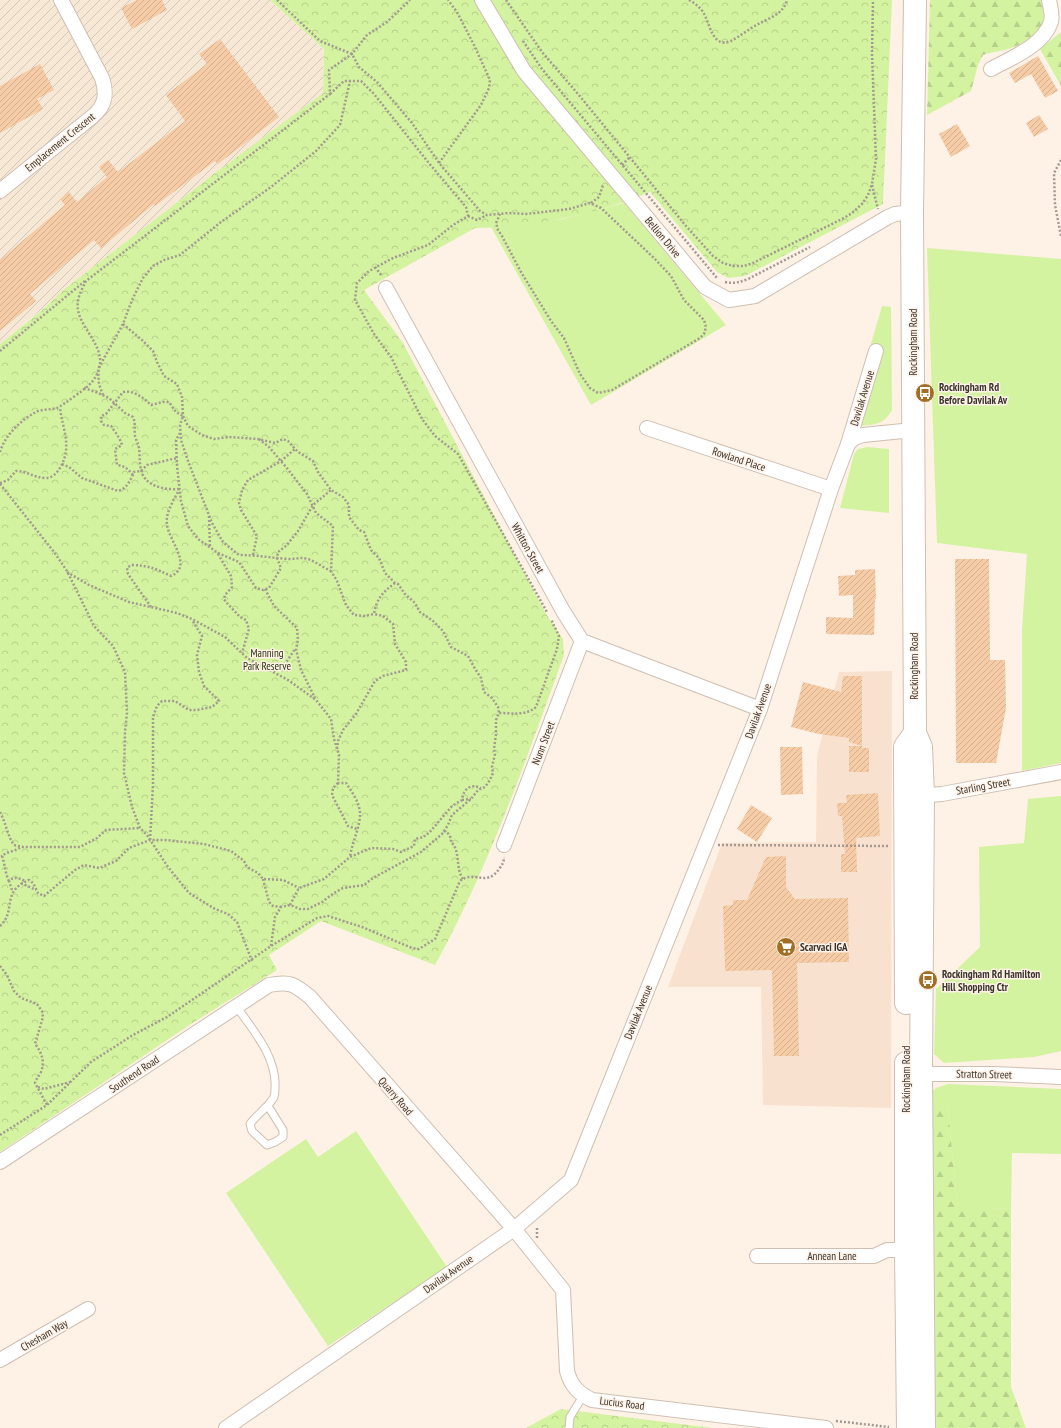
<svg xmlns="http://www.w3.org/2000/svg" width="1061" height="1428" viewBox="0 0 1061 1428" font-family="'PT Sans Narrow',sans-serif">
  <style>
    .built { fill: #f8e2cf }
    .industrial { fill: url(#industrial-furrows) }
    .grass { fill: #d4f3a0 }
    .forest { fill: url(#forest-firs) }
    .park { fill: url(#park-crowns) }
    .building { fill: url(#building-hatch) }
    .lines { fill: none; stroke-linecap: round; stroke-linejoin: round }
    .service-casing { stroke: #cfbfb2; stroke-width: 9 }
    .minor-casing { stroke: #cfbfb2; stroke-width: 16 }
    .primary-casing { stroke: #cfbfb2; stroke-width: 24 }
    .path { stroke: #a39991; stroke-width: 2.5; stroke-dasharray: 2 2; stroke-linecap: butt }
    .service { stroke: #fff; stroke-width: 7 }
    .minor { stroke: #fff; stroke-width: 14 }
    .primary { stroke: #fff; stroke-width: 22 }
    .labels { text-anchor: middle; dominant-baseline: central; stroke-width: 3; stroke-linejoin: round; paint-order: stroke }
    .street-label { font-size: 11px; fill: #3a342f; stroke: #fef1e6 }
    .poi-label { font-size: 11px; font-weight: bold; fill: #3a342f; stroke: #fef1e6; text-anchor: start }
    .park-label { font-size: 11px; fill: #273310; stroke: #fef1e6 }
  </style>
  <defs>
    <pattern id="industrial-furrows" width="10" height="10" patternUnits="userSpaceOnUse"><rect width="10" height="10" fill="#f7e7d5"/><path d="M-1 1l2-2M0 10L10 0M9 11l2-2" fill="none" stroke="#d4c7b7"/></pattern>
    <pattern id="forest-firs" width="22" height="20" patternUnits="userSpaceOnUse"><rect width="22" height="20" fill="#d4f3a0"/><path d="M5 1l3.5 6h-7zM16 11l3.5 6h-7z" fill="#b7d18a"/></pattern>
    <pattern id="park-crowns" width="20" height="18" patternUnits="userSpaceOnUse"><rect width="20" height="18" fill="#d4f3a0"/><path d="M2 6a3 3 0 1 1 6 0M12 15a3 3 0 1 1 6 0" fill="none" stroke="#b7d18a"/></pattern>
    <pattern id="building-hatch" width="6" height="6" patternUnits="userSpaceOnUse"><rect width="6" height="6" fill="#f6cca7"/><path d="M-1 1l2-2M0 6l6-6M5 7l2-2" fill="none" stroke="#d4b090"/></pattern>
  </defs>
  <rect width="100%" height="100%" fill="#fef1e6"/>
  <polygon class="built" points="892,671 891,1108 763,1105 761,987 668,987 722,843 816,842 817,756 839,672"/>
  <polygon class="industrial" points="0,0 270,0 324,49 323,93 215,173 62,291 41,310 0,344"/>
  <g class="grass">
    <polygon points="624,203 726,325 591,405 491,227 563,219"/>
    <polygon points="927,248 1061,259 1061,763 1022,771 1022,630 1027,554 937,543"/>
    <path d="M882,306l9,1 1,103c-9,15 -16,14 -32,16l24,-75 -14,-4z"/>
    <polygon points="867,447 889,449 889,513 840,508 854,454 858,449"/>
    <polygon points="1061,796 1061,1051 1034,1057 944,1063 934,1054 936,989 980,947 979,847 1024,843 1028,799"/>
    <polygon points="948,1084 1061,1089 1061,1154 1012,1153 1011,1208 958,1211 947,1101 928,1095 936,1088"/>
    <polygon points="356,1131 447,1267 328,1346 226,1193 306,1139 318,1157"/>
  </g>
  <g class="forest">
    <path d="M930,0h111c3,8 4,20 0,28 -5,10 -26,20 -37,22 -7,2 -14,2 -21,5l-5,10 -7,26 -44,24z"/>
    <polygon points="1061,32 1061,86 1040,49"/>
    <polygon points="928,1095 947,1100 958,1210 1011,1208 1011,1387 1026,1428 930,1428"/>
  </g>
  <g class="park">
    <path d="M270,0h622l-9,204 -138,72 -17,2 -11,-6 -67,-80c-55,23 -115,35 -175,36l-111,62 39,53 143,271 17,25 1,16c-38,105 -75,212 -129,310l-114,-44 -52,34 8,15 -86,54 -191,128v-808l41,-33 21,-20 153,-118 108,-80 1,-44z"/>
    <polygon points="561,1409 712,1428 526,1428"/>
  </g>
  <g class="building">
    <polygon points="137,0 162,0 167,10 132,29 121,8"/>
    <polygon points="220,39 279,117 218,164 215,161 155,206 154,204 101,248 94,240 30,294 36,301 0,331 0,260 65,205 60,199 69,192 77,202 107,177 99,167 108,160 118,172 185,121 166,95 207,64 199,54"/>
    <polygon points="1038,56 1058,91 1045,98 1031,74 1015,83 1009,73"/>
    <polygon points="40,64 54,90 37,99 43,109 0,133 0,86"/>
    <polygon points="1039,115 1048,129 1034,137 1026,123"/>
    <polygon points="957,124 970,146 951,157 939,134"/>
    <polygon points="955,559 989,559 990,660 1005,660 1006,708 996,763 956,763"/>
    <polygon points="875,569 876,599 875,599 874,635 826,634 826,617 853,618 853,595 839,596 838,576 855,575 855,570"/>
    <polygon points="843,676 862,676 862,746 849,742 849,738 819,734 791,727 803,682 841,692"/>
    <polygon points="849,746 862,746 862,748 869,748 869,772 849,772"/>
    <polygon points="780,747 802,747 803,794 781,795"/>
    <polygon points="878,793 880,836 856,838 857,872 841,872 841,854 845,854 842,816 838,816 837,803 847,803 846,795"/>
    <polygon points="751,805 772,818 757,842 737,829"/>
    <polygon points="786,856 786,887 795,899 848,898 849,962 797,963 799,1056 774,1056 772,970 725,971 723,906 733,905 733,900 747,900 766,857"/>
  </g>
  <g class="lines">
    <g class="service-casing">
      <g id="service">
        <path d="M236,1006c17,24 41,51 39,82 0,3 0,6 -1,9 -6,11 -17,17 -24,27l2,7 15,14 8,-3 8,-5v-7l-15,-24"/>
        <polyline points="569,1428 570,1417 583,1396"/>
      </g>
    </g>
    <g class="minor-casing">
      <g id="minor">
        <polyline points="482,0 524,71 705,287 729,300 755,296 888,217 895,214 912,212"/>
        <path d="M991,69c20,-11 52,-23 60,-47 2,-6 -1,-16 -2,-22"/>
        <path d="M0,191l93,-75c13,-11 14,-23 9,-38l-41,-78"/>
        <polyline points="386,288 563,611 582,641 760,709"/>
        <polyline points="647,428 831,489"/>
        <polyline points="848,444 876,351"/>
        <polyline points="915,796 942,794 1061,772"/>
        <polyline points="504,845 582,641"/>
        <polyline points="913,1074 993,1074 1061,1077"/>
        <path d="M0,1162l269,-177c21,-4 25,-1 41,12l204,232 49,61 4,81c4,15 11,22 25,29l234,28"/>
        <polyline points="757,1256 874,1256 887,1250 906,1250"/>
        <polyline points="0,1360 88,1309"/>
        <polyline points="226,1428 514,1229 571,1180 760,709 831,489 848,444 854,438 863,435 913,430"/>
      </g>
    </g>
    <g class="primary-casing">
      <g id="primary">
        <polyline points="915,0 912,212 915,733 921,747 923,795 921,1074 924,1428"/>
        <polyline points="906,1003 905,747 915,733"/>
        <polyline points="906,1063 906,1250 908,1428"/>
      </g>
    </g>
    <g class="path">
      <polyline points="277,0 320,41 352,54 359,67 377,82 412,123 439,163 480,211 487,215 509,213 526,214 569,209 590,203 601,208 655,259 671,276 684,300 704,320 706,327 704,334 700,338 612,390 598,393 590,388 580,374 564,338 551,321 521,272 502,236 498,230 496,223 500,214"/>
      <polyline points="506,0 542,52 578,94 686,226 713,256 723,263 733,266 744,266 753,263 844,218 852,213 862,204 868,195 872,184 876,159 872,54 873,0"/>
      <path d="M689,0c5,3 10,6 14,12 7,11 9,37 28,29 8,-4 19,-13 29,-18 10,-5 24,-10 27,-23"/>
      <polyline points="523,41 542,69 717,278"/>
      <polyline points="330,94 344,81 361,81 374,94 428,162 466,207 468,216 453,225 428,245 393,258 369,271 357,283 355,300 374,334 391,357 422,419 435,436 458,454 547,612"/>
      <polyline points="1061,160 1054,173 1055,205 1061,236"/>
      <polyline points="439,163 481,105 489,88 490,80 474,45 457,12 448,0"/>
      <polyline points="622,165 630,157"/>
      <polyline points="872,185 878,209"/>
      <polyline points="591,203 599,197 603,185"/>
      <polyline points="468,216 477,220 487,215"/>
      <polyline points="375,267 382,276"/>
      <path d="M725,282c9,2 15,0 23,-3l62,-32"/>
      <polyline points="123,324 142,340 153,351 157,362 164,376 177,384 182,397 183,416 188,426 202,435 214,439 229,437 258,439 275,443 283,439 288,441 298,452 313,461 318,472 331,490 343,497 349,505 349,517 359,530 364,532 371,550 379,558 385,573 395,583 398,584 405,594 415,603 420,612 433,621 443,631 451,647 468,656 474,667 481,678 484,692 492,698 498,707 499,713"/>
      <polyline points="0,351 85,281"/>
      <path d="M84,388l12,4 13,6 16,15 8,4c3,7 1,12 2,19 1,4 3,7 4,12 1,7 0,17 3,25 5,14 24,17 37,16"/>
      <polyline points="103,395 99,384 98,369 123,324 132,300 143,278 153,266 164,260 180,255 221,222 271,187 316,151 340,125 350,81"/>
      <polyline points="180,433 176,440 177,466 181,501 188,526 198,539 218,553 239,562 256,588 263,590 269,588 281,568 277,558 278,552 287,545 298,531 313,505 331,490"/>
      <path d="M259,439l10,8 17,20 21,27 9,19 17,13 -2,45 6,10 9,24 8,10 10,1 10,-2c3,-16 8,-21 21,-31"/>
      <path d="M0,452c5,-17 21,-32 36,-40 6,-3 14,-2 21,-4 6,-3 30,-20 35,-26 26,-33 -19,-53 -14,-81 1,-7 5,-14 8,-20l244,-187 -1,-24 23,-16 15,-19 20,-13 23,-22"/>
      <path d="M62,464l7,3 13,11 36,13c9,-2 13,-12 16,-19l7,-1 6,-6 30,-7"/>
      <path d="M133,475c-5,-6 -8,-9 -16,-10l-2,-16 7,-4c-2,-7 -7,-13 -11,-19l-7,-1 -3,-4v-5l5,-2 17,-22c12,-2 20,6 28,13l12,-3h6l7,10 7,4 -3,9 1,15 7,21 24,62 11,19 16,13c18,0 33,3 50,4 5,0 9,-1 13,-1 9,0 20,9 29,13"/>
      <path d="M0,483l8,-3 8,-9c11,0 18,7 30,7 6,0 11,-5 14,-10 13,-22 2,-39 0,-61"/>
      <polyline points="0,484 54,552 67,571 94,626 113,646 125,672 127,713 125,731 124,773 132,807 140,828 147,835 168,867 189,893 215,909 228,914 237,922 252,961"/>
      <polyline points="209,516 210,547"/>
      <polyline points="218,554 231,576 232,587 225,595 224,599 226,602 240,617 246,620 249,629 242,653"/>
      <polyline points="253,555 257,536 241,510 239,503 242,490 248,480 281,461 295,449"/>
      <path d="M67,572l22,13 40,17 48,11 15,6 33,18 22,21 41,22 28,20 15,19 3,20 5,16 -1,28h8c6,9 14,20 14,31 0,14 -8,28 -10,43"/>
      <polyline points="265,589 274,606 297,628 298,640 296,649 301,670 315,698"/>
      <path d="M151,607l-23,-33 -1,-6 4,-3c17,0 25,4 40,11 23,-10 -3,-36 -4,-52 -2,-11 7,-24 12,-34"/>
      <polyline points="274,671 285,664 295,649"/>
      <polyline points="337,749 338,741 343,730 356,714 375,681 383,676 406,670 406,662 395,644 393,624 383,616 374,614"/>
      <polyline points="338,783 333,788 332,795 348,826 357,829"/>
      <polyline points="462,800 471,799"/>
      <path d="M0,812c6,11 7,23 14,33l9,2h57l17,-9 9,-8 34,-2"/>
      <path d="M444,831l3,1 4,6v4c10,9 4,26 12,37"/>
      <polyline points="150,840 153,785 153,717 157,706 162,701 175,701 189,710 197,710 212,707 219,701 204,686 199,672 197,655 202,636 192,620"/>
      <polyline points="718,845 889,846"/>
      <polyline points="263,879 269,902 273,906 281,907"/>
      <path d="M9,881c-4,-8 -4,-17 -7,-25 6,-5 12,-4 19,-9"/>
      <polyline points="21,883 36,890"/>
      <path d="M12,890l-3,-9c5,-5 10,-3 16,0"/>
      <path d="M290,905l9,-17 25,-9 26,-22 21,-9 22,1 8,3 13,-6 1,-7 9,-2 1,-2 4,-2 23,-27 10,-6c1,-11 9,-17 19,-12"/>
      <path d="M0,926c17,-15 0,-34 29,-46l4,3 5,10 6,3 31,-26 9,-5 15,3 17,-7 13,-13 21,-8h15l39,4 27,7 13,10 3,6 11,6 5,6 20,1 16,8"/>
      <path d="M271,946l4,-29 6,-10 9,-2 10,4h8l14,-7 12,-9 9,-5 21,-3 9,-7 48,-26 21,-18 6,-9 4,-10 19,-16 7,-9 7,-3 5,-7 3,-7 -1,-6 3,-13 -1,-5 2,-15v-14l3,-7c13,0 27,3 37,-6l21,-58 2,-13 -8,-17"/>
      <path d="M0,966l7,9 7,16 7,7 16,6 5,7 1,6 -8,27c7,9 10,17 6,28 -2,4 -5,7 -6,11l12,22"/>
      <polyline points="38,1087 44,1089 70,1082"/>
      <path d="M0,1135l47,-30 44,-43 42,-27 34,-18 104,-71 46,-28 11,-2 34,11 50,21 7,1 16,-10 25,-58c15,-12 26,7 39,-12 3,-4 5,-7 5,-12"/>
      <polyline points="537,1238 537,1227"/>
      <polyline points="836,1421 889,1427"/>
    </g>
    <use href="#service" class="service"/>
    <use href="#minor" class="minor"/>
    <use href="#primary" class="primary"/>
  </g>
  <defs>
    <g id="bus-disc" transform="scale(1)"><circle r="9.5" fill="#a26e26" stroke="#fef1e6"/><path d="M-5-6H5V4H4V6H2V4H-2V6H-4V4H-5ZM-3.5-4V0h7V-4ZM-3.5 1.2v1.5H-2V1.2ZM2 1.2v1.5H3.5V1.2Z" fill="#fff"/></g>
    <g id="supermarket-disc" transform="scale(1)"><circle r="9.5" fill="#a26e26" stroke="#fef1e6"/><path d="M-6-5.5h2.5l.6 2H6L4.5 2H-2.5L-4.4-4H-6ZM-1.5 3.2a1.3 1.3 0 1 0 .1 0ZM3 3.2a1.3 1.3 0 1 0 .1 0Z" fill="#fff"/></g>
  </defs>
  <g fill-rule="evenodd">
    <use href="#bus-disc" x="925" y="393"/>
    <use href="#supermarket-disc" x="786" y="947"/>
    <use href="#bus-disc" x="928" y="980"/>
  </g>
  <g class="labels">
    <g class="street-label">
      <text transform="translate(60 142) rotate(-39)">Emplacement Crescent</text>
      <text transform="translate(663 237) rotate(50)">Bellion Drive</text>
      <text transform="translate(913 342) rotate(-90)">Rockingham Road</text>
      <text transform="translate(862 398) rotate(-73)">Davilak Avenue</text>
      <text transform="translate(739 459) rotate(18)">Rowland Place</text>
      <text transform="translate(528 548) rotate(61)">Whitton Street</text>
      <text transform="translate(914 666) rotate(-90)">Rockingham Road</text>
      <text transform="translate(758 711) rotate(-70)">Davilak Avenue</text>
      <text transform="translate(543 743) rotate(-69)">Nunn Street</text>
      <text transform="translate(983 786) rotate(-10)">Starling Street</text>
      <text transform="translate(638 1012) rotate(-68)">Davilak Avenue</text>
      <text transform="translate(134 1074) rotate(-34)">Southend Road</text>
      <text transform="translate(984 1074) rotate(1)">Stratton Street</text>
      <text transform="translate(906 1079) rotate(-90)">Rockingham Road</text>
      <text transform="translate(396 1096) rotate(49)">Quarry Road</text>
      <text x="832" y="1256">Annean Lane</text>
      <text transform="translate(448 1274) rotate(-35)">Davilak Avenue</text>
      <text transform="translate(44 1335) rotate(-30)">Chesham Way</text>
      <text transform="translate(622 1403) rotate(7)">Lucius Road</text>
    </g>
    <g class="poi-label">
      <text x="939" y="387">Rockingham Rd<tspan x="939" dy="13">Before Davilak Av</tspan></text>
      <text x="800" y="947">Scarvaci IGA</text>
      <text x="942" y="974">Rockingham Rd Hamilton<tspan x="942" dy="13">Hill Shopping Ctr</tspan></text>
    </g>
    <g class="park-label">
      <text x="267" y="653">Manning<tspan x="267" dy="13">Park Reserve</tspan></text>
    </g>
  </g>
</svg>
